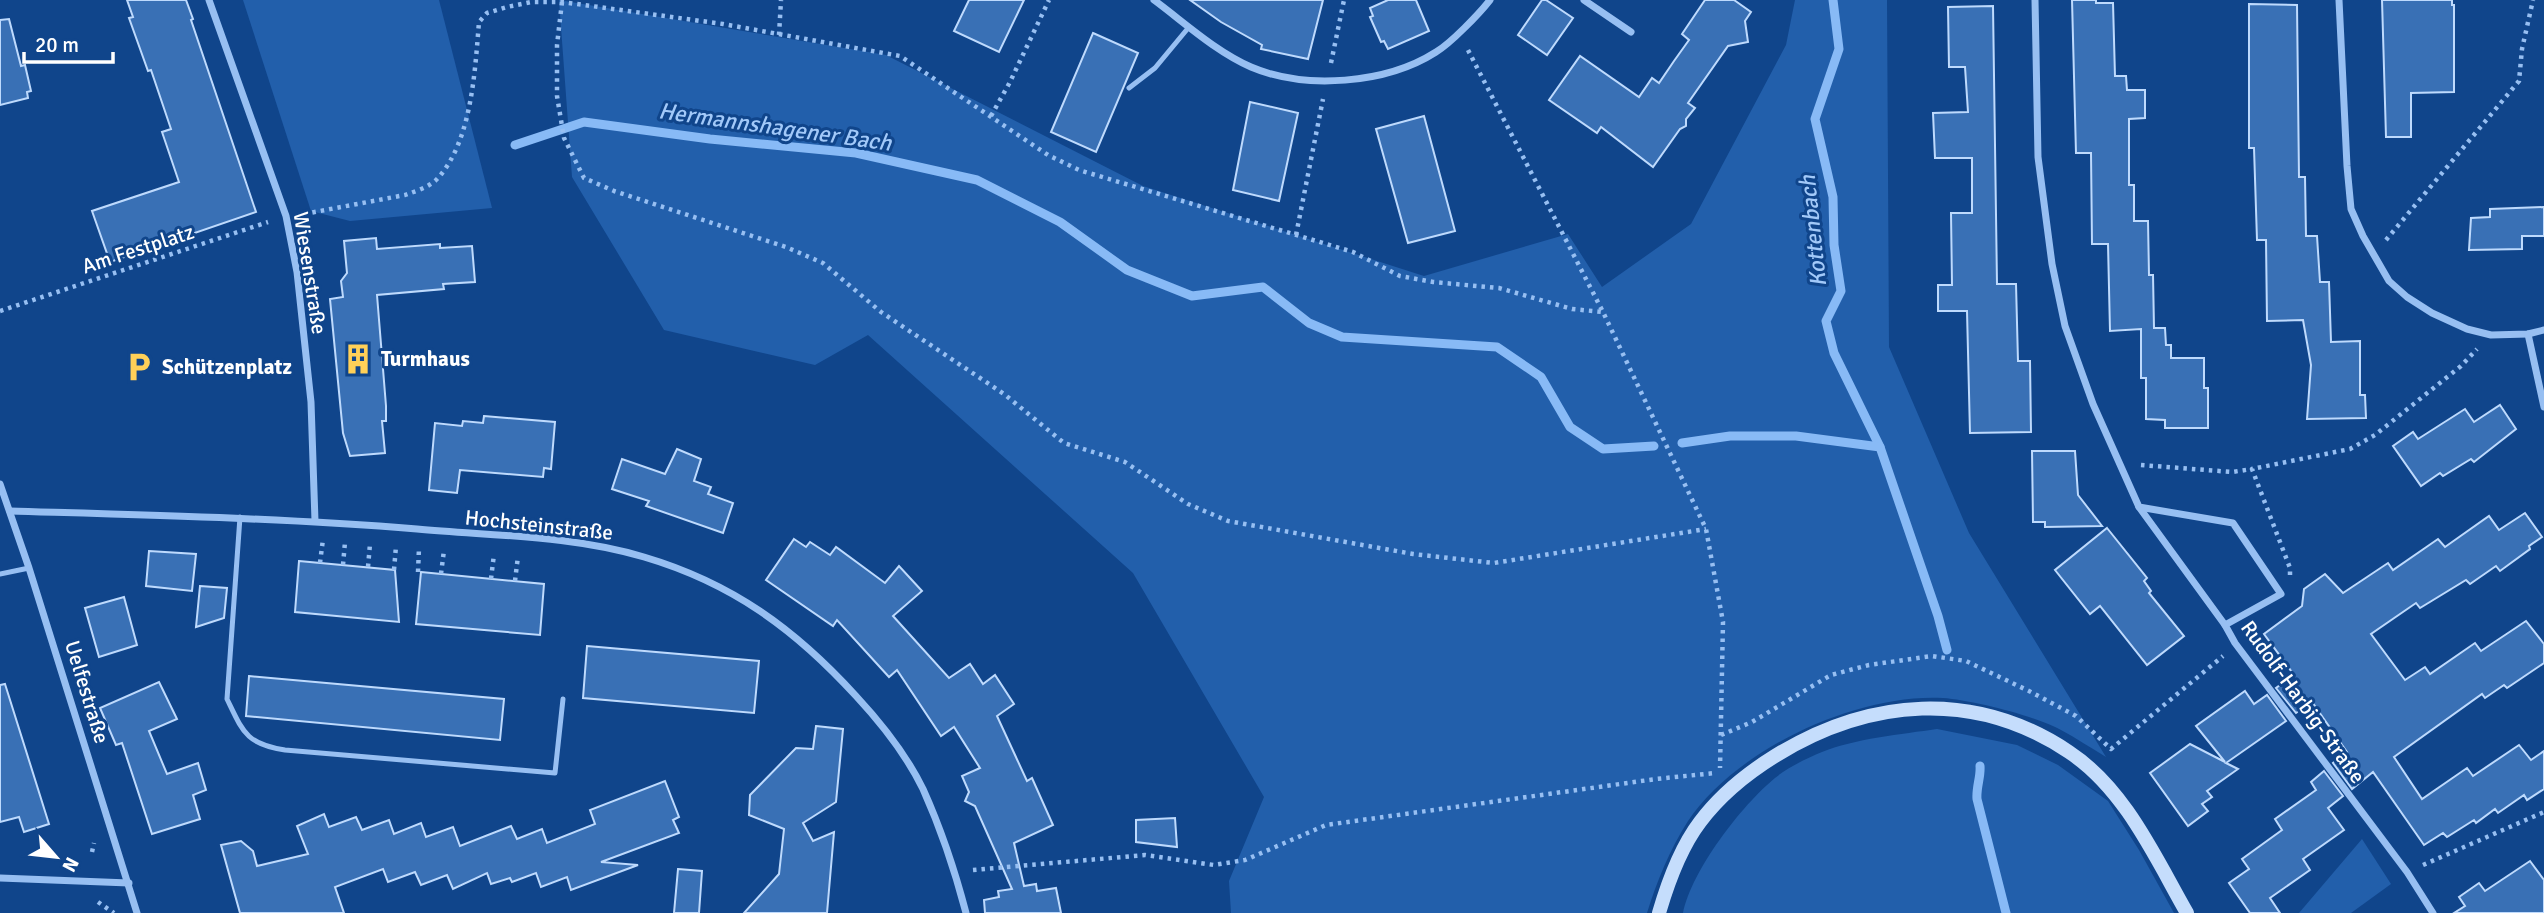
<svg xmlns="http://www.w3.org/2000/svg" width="2544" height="913" viewBox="0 0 2544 913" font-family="Signika,sans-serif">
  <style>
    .green { fill: #225fab }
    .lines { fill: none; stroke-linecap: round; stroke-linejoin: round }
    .stream { stroke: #88baf6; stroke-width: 9 }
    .building { fill: #3970b5; stroke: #bedafd; stroke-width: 2 }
    .path { stroke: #97bff2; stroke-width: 4.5; stroke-dasharray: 3.5 5; stroke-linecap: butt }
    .service { stroke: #97bff2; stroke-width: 5 }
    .minor { stroke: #97bff2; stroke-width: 7 }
    .secondary { stroke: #c5ddfc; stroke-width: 14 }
    .labels { text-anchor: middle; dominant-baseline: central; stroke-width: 6; stroke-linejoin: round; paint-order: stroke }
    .street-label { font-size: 21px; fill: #fff; stroke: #10458b }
    .poi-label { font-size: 21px; font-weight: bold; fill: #fff; stroke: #10458b; text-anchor: start }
    .water-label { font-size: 23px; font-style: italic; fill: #a2c9f9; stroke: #10458b }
  </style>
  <rect width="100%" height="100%" fill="#10458b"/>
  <g class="green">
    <polygon points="243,0 439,0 492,208 350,221 311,211"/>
    <path d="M559,0l327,55 257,131 281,90 144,-42 34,53 89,-63 95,-179 9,-45h92l2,347 80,186 137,224c-15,-9 -30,-19 -45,-27 -25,-14 -89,-30 -118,-32 -86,-5 -207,51 -255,123 -18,28 -31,60 -41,92h-416l-2,-32 35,-84 -131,-224 -265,-238 -53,30 -151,-35 -92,-153z"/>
    <path d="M1937,729l80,16 41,20 50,36 31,49 35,63h-491c9,-43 58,-107 92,-135 12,-10 32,-20 47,-26 31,-13 81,-18 115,-23z"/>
    <polygon points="2362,839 2391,884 2351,913 2299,913"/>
  </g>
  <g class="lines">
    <g class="stream">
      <polyline points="1833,0 1839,49 1815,119 1833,197 1834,245 1841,291 1826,321 1834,353 1880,447"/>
      <polyline points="515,145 584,122 710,139 856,153 977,180 1060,222 1127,270 1192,296 1263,287 1309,323 1342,337 1497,347 1541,377 1570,427 1603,449 1654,446"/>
      <polyline points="1682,443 1730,436 1796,436 1880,447 1938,616 1947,650"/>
      <path d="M1980,766c1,11 -4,21 -3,33l29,114"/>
    </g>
  </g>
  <g class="building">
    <polygon points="127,0 186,0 193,19 191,20 256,212 110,262 92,211 179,182 162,132 171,129 151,70 148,71 129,18 133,17"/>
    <polygon points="969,0 1024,0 999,52 954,31"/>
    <polygon points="1190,0 1323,0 1308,59 1261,49 1262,45 1221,22"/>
    <polygon points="1388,0 1416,0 1429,31 1388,49 1384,41 1381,42 1370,17 1373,16 1370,8"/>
    <polygon points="1542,0 1546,0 1573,18 1547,55 1518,35"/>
    <polygon points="1705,0 1734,0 1751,12 1745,21 1748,42 1728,46 1688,103 1695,108 1686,119 1686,126 1680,129 1653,167 1601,127 1597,133 1549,100 1580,56 1639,97 1652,78 1659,83 1674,61 1689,40 1682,34"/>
    <polygon points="2072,0 2096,0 2096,3 2113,3 2115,76 2126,76 2127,90 2145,90 2145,118 2129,119 2129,185 2134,185 2134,221 2148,221 2149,275 2153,275 2154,328 2165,328 2166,345 2171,345 2171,358 2204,358 2204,388 2208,388 2208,428 2165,428 2165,420 2146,419 2146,378 2141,378 2141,329 2110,331 2108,244 2092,244 2091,153 2076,153"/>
    <polygon points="2382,0 2452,0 2452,5 2454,5 2454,92 2411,93 2411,137 2386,137"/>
    <polygon points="2249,4 2297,5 2299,177 2305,177 2306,236 2317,236 2320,282 2329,282 2331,342 2360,341 2360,395 2365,395 2366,418 2307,419 2311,365 2303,320 2267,321 2266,240 2257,240 2254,148 2249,148"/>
    <polygon points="1993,6 1997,284 2016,284 2018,361 2030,361 2031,432 1970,433 1967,311 1938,311 1938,285 1952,285 1951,213 1972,213 1972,158 1935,158 1933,113 1968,112 1965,67 1949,67 1948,7"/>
    <polygon points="9,19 21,66 25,65 31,91 27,92 28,98 0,105 0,20"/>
    <polygon points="1093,33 1138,53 1096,152 1051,132"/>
    <polygon points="1250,102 1298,113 1279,201 1233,190"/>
    <polygon points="1424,116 1455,231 1408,243 1376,129"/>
    <polygon points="2544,207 2544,236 2522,236 2522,249 2469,250 2471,218 2490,217 2490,209"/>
    <polygon points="376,238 377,249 440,244 440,248 472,246 475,282 443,284 444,289 377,295 386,406 386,421 382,421 385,453 350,456 343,433 330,299 343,297 341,281 347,273 344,241"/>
    <polygon points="2500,405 2516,429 2474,462 2471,459 2443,476 2440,473 2421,486 2393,446 2413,432 2418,439 2465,409 2474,422"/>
    <polygon points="484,416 555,422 551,469 544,468 543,477 460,470 457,493 429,490 435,423 462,426 463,421 483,423"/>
    <polygon points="677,449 701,459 694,481 711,487 708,494 733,503 723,533 646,506 649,501 612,489 622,459 665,474"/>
    <polygon points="2032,451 2075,451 2078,495 2102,526 2045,527 2045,522 2033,522"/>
    <polygon points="2525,513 2542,537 2529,546 2530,549 2500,571 2496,566 2470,584 2466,580 2420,608 2416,603 2371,634 2405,680 2425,667 2430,674 2475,643 2481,651 2526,621 2544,644 2544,663 2507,688 2504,685 2485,698 2482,694 2394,757 2422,799 2467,768 2473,776 2519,745 2531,760 2544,751 2544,789 2527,800 2524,795 2498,813 2495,809 2476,823 2474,820 2447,837 2443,833 2424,845 2373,772 2352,789 2333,763 2347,752 2312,702 2296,713 2276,688 2294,675 2264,634 2302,606 2304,589 2325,574 2343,593 2388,563 2393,570 2438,539 2445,547 2489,516 2499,530"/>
    <polygon points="2107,528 2147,578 2144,581 2151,591 2149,593 2184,636 2147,665 2100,606 2090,614 2055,570"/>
    <polygon points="794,539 806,547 810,542 830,555 836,547 885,583 899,566 922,591 893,616 949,678 970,664 983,684 995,675 1014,704 997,716 1027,781 1032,778 1053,825 1014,843 1024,886 1036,884 1037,891 1056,888 1061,913 985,913 984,900 999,897 998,891 1012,889 975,806 965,801 969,792 962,776 980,768 954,727 941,736 897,670 889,677 837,620 833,626 766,580"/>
    <polygon points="149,551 196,554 192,591 146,586"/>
    <polygon points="299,561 395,570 399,622 295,612"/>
    <polygon points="421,572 544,584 540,635 416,624"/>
    <polygon points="200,586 227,588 224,618 196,627"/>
    <polygon points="124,597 137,645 99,657 85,608"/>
    <polygon points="587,646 759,661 754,713 583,698"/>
    <polygon points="249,676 504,699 500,740 246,716"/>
    <polygon points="159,682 177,719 149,731 167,774 198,763 206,790 193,795 200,819 152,834 122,743 116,745 100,708"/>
    <polygon points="5,684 49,824 24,832 19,817 0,822 0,685"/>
    <polygon points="2245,691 2254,704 2267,695 2286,721 2226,763 2238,769 2207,791 2212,797 2202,804 2208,811 2188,826 2150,773 2190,744 2225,762 2196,726"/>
    <polygon points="816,726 843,729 836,802 803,823 813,841 834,832 827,913 744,913 779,874 784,829 749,815 750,795 796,748 813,749"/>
    <polygon points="2324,771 2343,796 2328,808 2344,830 2303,859 2310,870 2270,898 2280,913 2250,913 2229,883 2249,869 2242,859 2282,830 2275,819 2316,790 2311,782"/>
    <polygon points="665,781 679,817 673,820 679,833 601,862 638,865 571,890 567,877 541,887 536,873 512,882 510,878 491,884 487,873 453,889 447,875 421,885 415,872 388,882 383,869 335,887 344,913 240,913 221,845 241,841 253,851 257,866 308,854 297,826 324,814 329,827 356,817 362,830 389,820 394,834 421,823 426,837 453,827 460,846 511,826 517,839 542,829 547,843 595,824 590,810"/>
    <polygon points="1175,818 1177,847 1136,842 1136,820"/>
    <polygon points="2530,861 2544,880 2544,913 2454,913 2465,906 2459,897 2479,883 2485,891"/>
    <polygon points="678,869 702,871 699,913 674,913"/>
  </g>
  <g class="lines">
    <g class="path">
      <polyline points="562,2 557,45 557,96 564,138 584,178 614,191 786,247 823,263 881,312 1004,394 1064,443 1125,462 1188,504 1228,521 1413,554 1494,563 1706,529"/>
      <polyline points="779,35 781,0"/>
      <polyline points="1468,50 1603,312 1706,529 1723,622 1720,768"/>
      <polyline points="1331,63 1344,0"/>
      <polyline points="991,116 1010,82 1049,0"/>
      <path d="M304,214l101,-19c11,-4 25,-8 33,-17 34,-38 37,-108 41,-156l8,-9 20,-6 24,-5h31l161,22 177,32 148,99 31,15 274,82 47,24 33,6 66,6 73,21 31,3"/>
      <polyline points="1296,235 1323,99"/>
      <polyline points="2386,240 2519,81 2522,49 2533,0"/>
      <polyline points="0,311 268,222"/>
      <polyline points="2141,465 2232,472 2252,469"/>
      <polyline points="320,563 323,539"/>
      <polyline points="343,565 345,542"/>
      <polyline points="368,567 370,544"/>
      <polyline points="394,570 396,546"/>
      <polyline points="418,572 419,548"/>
      <polyline points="441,574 444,550"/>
      <polyline points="2290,575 2290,568 2252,469 2350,449 2375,435 2461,366 2477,349"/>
      <polyline points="491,579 494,554"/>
      <polyline points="515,581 518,556"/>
      <polyline points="1721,735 1752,722 1831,675 1869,665 1932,656 1966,661 2029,691 2076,716 2111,749 2223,656"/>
      <polyline points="92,852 94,843"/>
      <polyline points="2423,865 2544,812"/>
      <polyline points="973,870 1145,855 1214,865 1245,860 1326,825 1656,779 1715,773"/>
      <polyline points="98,902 114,913"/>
    </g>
    <g class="service">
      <polyline points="1129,88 1155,68 1189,27"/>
      <path d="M240,517l-13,182c16,33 19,45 58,51l270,23 8,-74"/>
      <polyline points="0,574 29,568"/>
    </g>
    <g class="minor">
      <polyline points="209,0 286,216 297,272 311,402 315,521"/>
      <path d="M1154,0c31,23 61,51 97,67 54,23 135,17 185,-15 15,-9 43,-38 54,-52"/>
      <polyline points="1584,0 1631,32"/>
      <polyline points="2035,0 2038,157 2052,264 2065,326 2093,404 2139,507 2233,523 2281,594 2225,625 2235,643 2407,872 2433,913"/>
      <polyline points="2339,0 2347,166 2351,209 2363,236 2389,281 2407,297 2432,313 2467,329 2491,335 2528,334 2544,330"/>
      <polyline points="2528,334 2544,407"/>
      <polyline points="0,484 29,568 137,913"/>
      <polyline points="2139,507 2225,625"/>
      <path d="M10,511c136,4 271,7 407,18 75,7 154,6 227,28 88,26 151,72 212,139 26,28 50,58 67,93 18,40 32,82 43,124"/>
      <polyline points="0,878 129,883"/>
    </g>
    <path class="secondary" d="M1659,913c9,-31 22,-66 41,-91 21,-28 46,-48 75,-66 94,-58 200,-67 294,-4 56,37 86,105 118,161"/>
  </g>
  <defs>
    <g id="building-bare" transform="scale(2.415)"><path d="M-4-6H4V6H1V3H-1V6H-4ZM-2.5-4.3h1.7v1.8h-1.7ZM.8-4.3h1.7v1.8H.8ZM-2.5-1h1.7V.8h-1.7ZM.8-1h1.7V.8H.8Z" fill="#ffd058" stroke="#10458b" stroke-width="2.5" paint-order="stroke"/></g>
    <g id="parking-bare" transform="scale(2.415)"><path d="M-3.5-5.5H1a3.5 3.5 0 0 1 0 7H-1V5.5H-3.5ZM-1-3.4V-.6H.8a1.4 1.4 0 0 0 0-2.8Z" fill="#ffd058" stroke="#10458b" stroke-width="2.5" paint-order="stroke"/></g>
  </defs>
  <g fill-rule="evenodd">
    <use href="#building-bare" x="358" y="359"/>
    <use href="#parking-bare" x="139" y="367"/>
  </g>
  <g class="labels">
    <g class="street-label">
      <text transform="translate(138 249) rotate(-18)">Am Festplatz</text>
      <text transform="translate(310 273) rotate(81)">Wiesenstraße</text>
      <text transform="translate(539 525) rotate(6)">Hochsteinstraße</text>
      <text transform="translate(87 692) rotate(73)">Uelfestraße</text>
      <text transform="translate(2303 702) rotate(54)">Rudolf-Harbig-Straße</text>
    </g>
    <g class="poi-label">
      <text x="381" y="359">Turmhaus</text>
      <text x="162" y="367">Schützenplatz</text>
    </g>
    <g class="water-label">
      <text transform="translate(775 127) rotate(8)">Hermannshagener Bach</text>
      <text transform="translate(1813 231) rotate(-96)">Kottenbach</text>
    </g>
  </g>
  <g transform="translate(56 857) rotate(118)" stroke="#10458b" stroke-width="5" paint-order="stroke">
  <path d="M0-5L12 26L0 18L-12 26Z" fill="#ffffff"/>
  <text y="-10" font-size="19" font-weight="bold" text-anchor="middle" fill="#ffffff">N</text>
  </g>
  <path d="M24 52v10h89v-10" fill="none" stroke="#ffffff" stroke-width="3.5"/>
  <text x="35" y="52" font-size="21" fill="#ffffff" stroke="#10458b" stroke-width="5" paint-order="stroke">20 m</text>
</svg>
